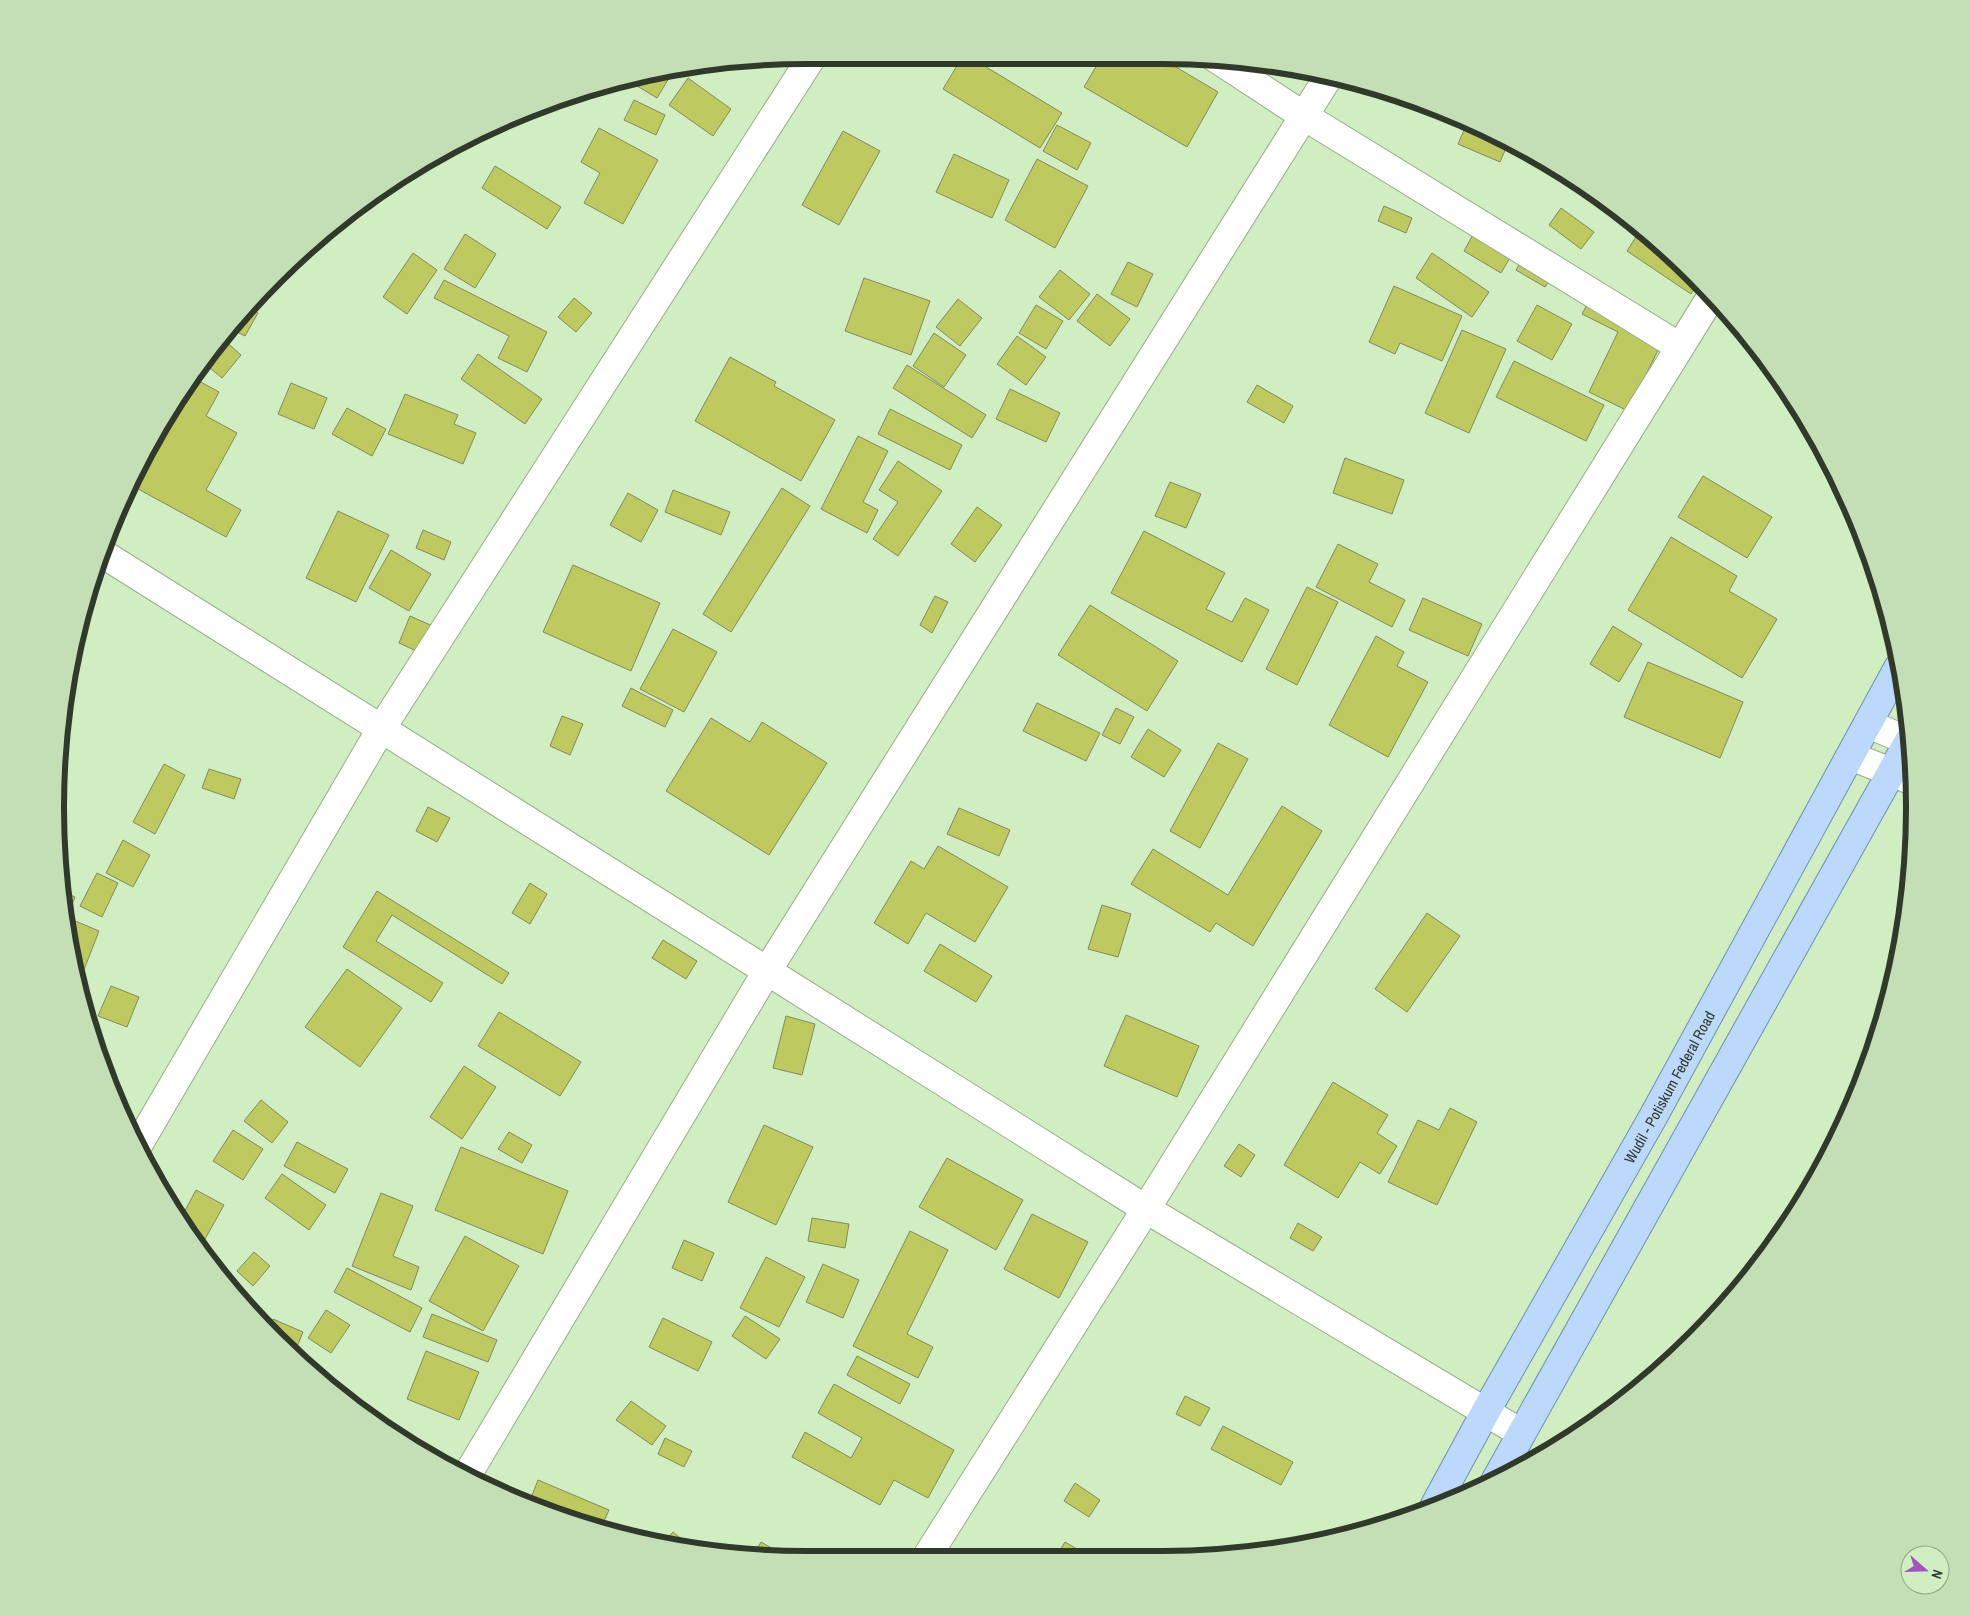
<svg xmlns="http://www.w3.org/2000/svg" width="1970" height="1615" viewBox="0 0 1970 1615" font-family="'Archivo Narrow',sans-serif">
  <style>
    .building { fill: #beca5f; stroke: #83895d }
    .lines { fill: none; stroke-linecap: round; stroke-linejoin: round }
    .minor-casing { stroke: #95af86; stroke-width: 30 }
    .major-casing { stroke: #6e90b1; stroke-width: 30 }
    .minor { stroke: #fff; stroke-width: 28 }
    .major { stroke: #bcd8fb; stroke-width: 28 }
    .labels { text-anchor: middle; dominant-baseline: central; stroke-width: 5; stroke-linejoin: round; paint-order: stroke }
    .street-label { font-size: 15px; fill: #303a2a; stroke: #d1edc2 }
    .rim { fill: none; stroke: #303a2a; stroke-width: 6 }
  </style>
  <rect width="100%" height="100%" fill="#d1edc2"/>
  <g class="building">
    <polygon points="1159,57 1218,92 1187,147 1084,87 1101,58"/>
    <polygon points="961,59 973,59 1062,113 1040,148 943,89"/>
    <polygon points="675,68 657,98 624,78"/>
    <polygon points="688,78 731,109 713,136 669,105"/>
    <polygon points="634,100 665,115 656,135 624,120"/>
    <polygon points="1468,121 1509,141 1500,162 1458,144"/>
    <polygon points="1057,125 1091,143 1077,170 1043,151"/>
    <polygon points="599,128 658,160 623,224 584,203 600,173 581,162"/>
    <polygon points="843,131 880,151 839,225 802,205"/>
    <polygon points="954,154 1009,180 992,218 936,192"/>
    <polygon points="1037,159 1088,186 1055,248 1005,220"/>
    <polygon points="495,166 561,207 547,229 482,188"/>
    <polygon points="1384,206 1412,218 1406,233 1378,221"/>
    <polygon points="1561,208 1594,232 1581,249 1549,225"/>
    <polygon points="1476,229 1514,251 1501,273 1464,251"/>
    <polygon points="1641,229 1659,242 1698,283 1691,294 1627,251"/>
    <polygon points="465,234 496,254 475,288 444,269"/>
    <polygon points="1529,248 1558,266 1545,287 1516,270"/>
    <polygon points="413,253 437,270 407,314 383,297"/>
    <polygon points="1432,253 1489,292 1472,317 1416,278"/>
    <polygon points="1128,262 1153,274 1137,307 1111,294"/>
    <polygon points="1060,270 1090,294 1069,320 1039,297"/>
    <polygon points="864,278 930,301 911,355 845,331"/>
    <polygon points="444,280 547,332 527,372 498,358 509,336 434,298"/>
    <polygon points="1394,286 1462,316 1442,361 1400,343 1395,354 1369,342"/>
    <polygon points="1097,294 1130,319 1110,346 1077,321"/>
    <polygon points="574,298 592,313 576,332 558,317"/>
    <polygon points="958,299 982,318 960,346 936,327"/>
    <polygon points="1588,303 1663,340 1628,411 1589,392 1618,332 1582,314"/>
    <polygon points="1036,305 1063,321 1046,349 1019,333"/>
    <polygon points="1537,305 1572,324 1552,360 1517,341"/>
    <polygon points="249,308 258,313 245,336 231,329"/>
    <polygon points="1462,330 1506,349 1469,433 1425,413"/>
    <polygon points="934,333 966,355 944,387 913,366"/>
    <polygon points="1017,336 1046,357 1026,385 997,364"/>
    <polygon points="223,339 241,355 222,378 204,363"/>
    <polygon points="478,354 542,399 525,424 461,379"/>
    <polygon points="730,357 776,382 774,386 835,420 801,481 695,421"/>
    <polygon points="1514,361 1604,405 1586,441 1496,397"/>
    <polygon points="907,365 986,415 972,438 893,388"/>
    <polygon points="197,380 219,392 206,416 237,433 206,490 241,510 226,537 129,484 147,449 156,454"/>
    <polygon points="291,383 327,398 314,429 278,414"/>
    <polygon points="1257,385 1293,406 1284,423 1247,402"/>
    <polygon points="1010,389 1060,413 1046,442 996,419"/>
    <polygon points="405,394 458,415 454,424 476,433 463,464 388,434"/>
    <polygon points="347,408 386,429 372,456 332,434"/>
    <polygon points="890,409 962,445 950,470 878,434"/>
    <polygon points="858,436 888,451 863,502 878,510 867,533 821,509"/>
    <polygon points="1345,458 1404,480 1392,514 1333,493"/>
    <polygon points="898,461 942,491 898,556 873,539 898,502 879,490"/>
    <polygon points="1703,476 1772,517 1747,558 1678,517"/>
    <polygon points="1170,482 1201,494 1186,528 1155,516"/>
    <polygon points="782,488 810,506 731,632 703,614"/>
    <polygon points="673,490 730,512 721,535 665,512"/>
    <polygon points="628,493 658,510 641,542 610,525"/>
    <polygon points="977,507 1002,525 975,562 951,544"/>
    <polygon points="338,511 389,535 356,602 306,578"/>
    <polygon points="423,530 451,542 444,560 416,548"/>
    <polygon points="1144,531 1225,573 1206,609 1232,622 1245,598 1269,610 1242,662 1111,593"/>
    <polygon points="1671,537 1737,576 1729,591 1777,619 1742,678 1628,610"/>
    <polygon points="1338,544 1378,564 1369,582 1405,600 1392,627 1316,587"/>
    <polygon points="391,550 431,574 409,611 369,588"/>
    <polygon points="573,565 660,603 631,671 543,632"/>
    <polygon points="1307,587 1338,602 1297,685 1266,669"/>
    <polygon points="935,596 948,602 932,633 920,625"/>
    <polygon points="1423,598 1482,624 1468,656 1409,630"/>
    <polygon points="1090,605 1178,661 1147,711 1058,655"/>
    <polygon points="410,616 435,627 423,654 399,643"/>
    <polygon points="1613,626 1642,644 1619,682 1590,664"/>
    <polygon points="673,629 717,652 684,712 640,689"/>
    <polygon points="1376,636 1404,652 1397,666 1428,682 1388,757 1329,725"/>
    <polygon points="1648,662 1743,702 1720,758 1624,717"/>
    <polygon points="631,688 673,710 665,727 622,706"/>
    <polygon points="1037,703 1100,733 1086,761 1023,731"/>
    <polygon points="1116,708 1134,717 1120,744 1102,735"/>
    <polygon points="562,716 583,724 570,755 550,746"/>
    <polygon points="711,718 750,742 762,722 827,763 769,855 666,791"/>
    <polygon points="1148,729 1181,750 1164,777 1131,757"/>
    <polygon points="1218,743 1248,759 1200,848 1170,831"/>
    <polygon points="164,764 185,775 155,834 133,822"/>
    <polygon points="209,769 241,779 234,799 202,788"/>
    <polygon points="1282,806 1322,831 1253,946 1216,923 1210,932 1131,884 1153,849 1228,895"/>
    <polygon points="428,807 450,818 437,842 416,831"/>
    <polygon points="959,808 1010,830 999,856 947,834"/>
    <polygon points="123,840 150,855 133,887 106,873"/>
    <polygon points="938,846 1008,887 975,942 926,913 908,944 874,923 911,861 924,869"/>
    <polygon points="97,873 118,883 102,917 80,906"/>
    <polygon points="530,883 547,894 530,924 512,913"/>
    <polygon points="61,891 75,897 65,921"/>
    <polygon points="377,891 509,973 502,984 392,915 376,941 443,983 431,1002 343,947"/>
    <polygon points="1102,905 1131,914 1118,957 1088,949"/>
    <polygon points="1427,913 1460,936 1407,1012 1375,989"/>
    <polygon points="68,918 99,931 78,985 69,954 65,924"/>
    <polygon points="663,940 697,961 686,979 652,958"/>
    <polygon points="940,944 992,976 976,1002 924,971"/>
    <polygon points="347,969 402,1008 360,1067 305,1027"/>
    <polygon points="111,986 139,997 127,1027 98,1016"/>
    <polygon points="499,1012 581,1062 560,1096 478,1046"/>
    <polygon points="1126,1015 1199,1046 1177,1097 1104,1066"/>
    <polygon points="786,1016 815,1024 802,1075 773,1068"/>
    <polygon points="464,1066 496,1087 462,1139 430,1117"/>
    <polygon points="1333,1082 1388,1115 1377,1133 1397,1146 1380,1174 1360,1162 1338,1198 1284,1165"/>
    <polygon points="261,1100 288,1122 272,1143 244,1121"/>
    <polygon points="1450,1108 1477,1122 1437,1205 1388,1182 1418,1120 1439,1130"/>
    <polygon points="764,1125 813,1147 776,1225 728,1202"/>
    <polygon points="233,1130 263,1149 243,1180 213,1161"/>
    <polygon points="509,1132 532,1145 522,1163 498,1149"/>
    <polygon points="297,1142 348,1169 335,1193 284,1166"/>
    <polygon points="1239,1144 1255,1155 1241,1177 1224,1166"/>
    <polygon points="461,1147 568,1191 543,1254 435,1210"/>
    <polygon points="947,1158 1023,1200 996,1250 919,1207"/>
    <polygon points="282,1174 326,1205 309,1230 265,1198"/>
    <polygon points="196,1190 224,1205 200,1248 181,1218"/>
    <polygon points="381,1193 413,1206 393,1256 419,1267 411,1290 352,1266"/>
    <polygon points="1032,1214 1088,1242 1059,1298 1004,1269"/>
    <polygon points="812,1218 849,1224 845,1248 808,1241"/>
    <polygon points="1298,1223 1322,1237 1313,1251 1290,1238"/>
    <polygon points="910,1231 948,1250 907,1334 933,1347 918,1378 853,1346"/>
    <polygon points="465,1236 519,1266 483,1331 429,1301"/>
    <polygon points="684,1240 714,1253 702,1281 672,1268"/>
    <polygon points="254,1252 270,1266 253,1286 237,1271"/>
    <polygon points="766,1257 805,1277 779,1327 740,1308"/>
    <polygon points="823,1264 859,1280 843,1318 806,1302"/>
    <polygon points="347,1268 422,1308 410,1332 334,1292"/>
    <polygon points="326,1310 350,1325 331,1353 308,1338"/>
    <polygon points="432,1314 497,1340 488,1362 423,1337"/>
    <polygon points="745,1316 780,1339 766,1359 732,1336"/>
    <polygon points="663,1318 712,1342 698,1371 649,1347"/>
    <polygon points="273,1319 303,1332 294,1354 269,1328"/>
    <polygon points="426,1351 479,1372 459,1420 407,1399"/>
    <polygon points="857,1356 910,1384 900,1404 847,1375"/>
    <polygon points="834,1384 954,1450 928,1498 894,1480 880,1505 792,1457 805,1432 851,1458 862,1438 818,1413"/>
    <polygon points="1185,1396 1210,1408 1200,1426 1176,1414"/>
    <polygon points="631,1401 666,1426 652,1445 616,1420"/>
    <polygon points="1223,1426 1293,1462 1281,1485 1211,1449"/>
    <polygon points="665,1438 692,1451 684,1467 658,1454"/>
    <polygon points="538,1480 609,1510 600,1530 529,1503"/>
    <polygon points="1075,1483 1100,1500 1089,1517 1064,1501"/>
    <polygon points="673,1532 691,1547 663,1543"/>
    <polygon points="761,1542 789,1558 759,1558 753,1556"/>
    <polygon points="1065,1542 1092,1558 1055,1558"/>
  </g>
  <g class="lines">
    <g class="minor-casing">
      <g id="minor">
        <polyline points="1214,57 1304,116 1680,347"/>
        <polyline points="100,552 1146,1209 1521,1433"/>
        <polyline points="1868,724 1911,742"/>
        <polyline points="1851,756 1913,781"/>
        <polyline points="137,1147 381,729 810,60"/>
        <polyline points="466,1477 767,971 1329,76"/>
        <polyline points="926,1558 1146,1209 1711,297"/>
      </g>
    </g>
    <g class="major-casing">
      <g id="major">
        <polyline points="1494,1483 1910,739"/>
        <path id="s1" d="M1435,1505l51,-94 167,-294 245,-449"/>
      </g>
    </g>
    <use href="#minor" class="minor"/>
    <use href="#major" class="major"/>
  </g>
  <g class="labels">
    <g class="street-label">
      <text stroke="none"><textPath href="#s1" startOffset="479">Wudil - Potiskum Federal Road</textPath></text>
    </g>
  </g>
  <path d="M0 0H1970V1615H0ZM807 64H1163A743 743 0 0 1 1906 807V808A743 743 0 0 1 1163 1551H807A743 743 0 0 1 64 808V807A743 743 0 0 1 807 64Z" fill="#c4dfb6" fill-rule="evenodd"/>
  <path class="rim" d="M807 64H1163A743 743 0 0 1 1906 807V808A743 743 0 0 1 1163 1551H807A743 743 0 0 1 64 808V807A743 743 0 0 1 807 64Z"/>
  <g transform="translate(1925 1570) rotate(110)"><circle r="24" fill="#d1edc2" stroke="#91a585"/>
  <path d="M0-4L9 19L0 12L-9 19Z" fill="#a253c4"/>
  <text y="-8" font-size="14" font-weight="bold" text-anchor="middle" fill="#303a2a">N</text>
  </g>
</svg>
